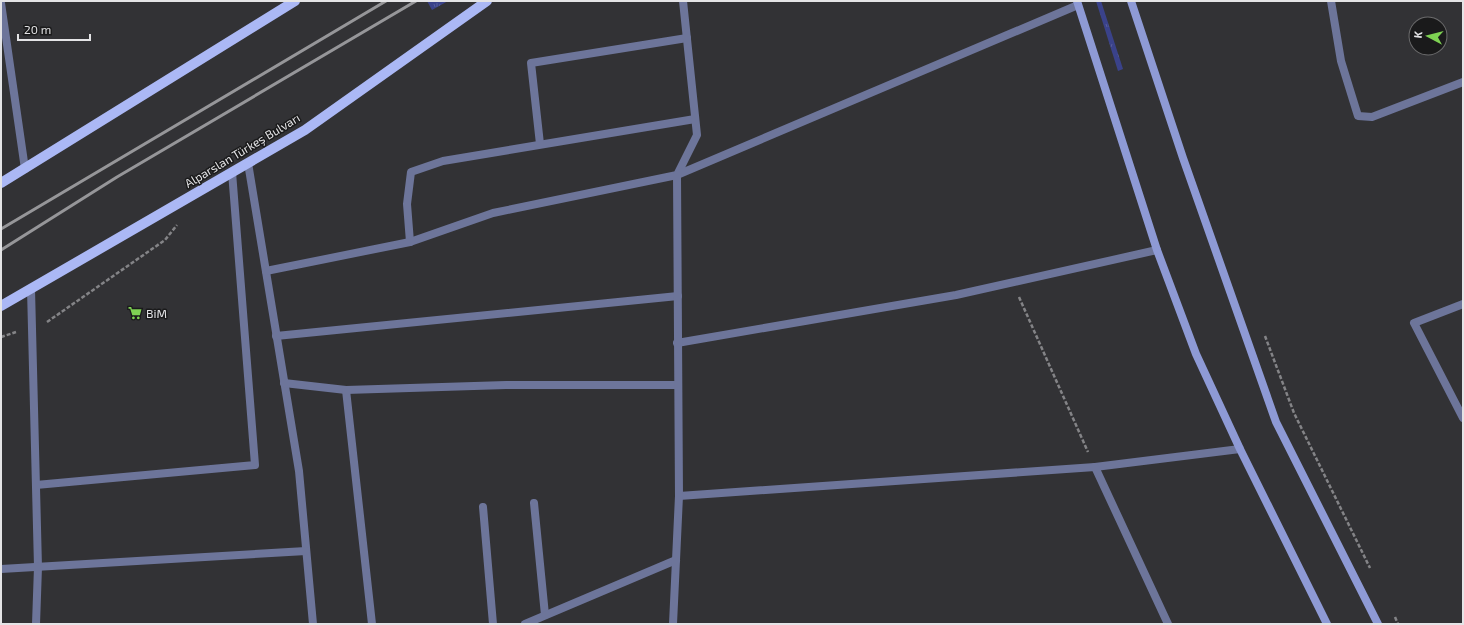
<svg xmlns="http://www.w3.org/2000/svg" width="1464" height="625" viewBox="0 0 1464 625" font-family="'Exo 2',sans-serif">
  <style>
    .grass { fill: url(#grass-tufts) }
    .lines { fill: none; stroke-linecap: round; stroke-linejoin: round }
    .path { stroke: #848487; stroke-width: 2.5; stroke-dasharray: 4 2; stroke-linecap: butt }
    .service { stroke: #6d759a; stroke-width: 8 }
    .minor { stroke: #6d759a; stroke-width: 8 }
    .secondary { stroke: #8e9ad5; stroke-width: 8 }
    .primary { stroke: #abb8f5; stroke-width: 10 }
    .rail { stroke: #969699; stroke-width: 3 }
    .labels { text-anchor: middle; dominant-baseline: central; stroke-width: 3; stroke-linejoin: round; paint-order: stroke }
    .street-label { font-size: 12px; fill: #e4e4e6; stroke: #1a1a1b }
    .poi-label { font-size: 12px; fill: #e4e4e6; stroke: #1a1a1b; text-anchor: start }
  </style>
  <defs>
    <pattern id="grass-tufts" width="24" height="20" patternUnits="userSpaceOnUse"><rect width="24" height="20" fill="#3a428a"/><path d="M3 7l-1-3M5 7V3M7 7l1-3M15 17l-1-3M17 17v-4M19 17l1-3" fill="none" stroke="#565d9a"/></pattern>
  </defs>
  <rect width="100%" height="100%" fill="#323235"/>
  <g class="grass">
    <polygon points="427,1 448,1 432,10"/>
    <polygon points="1096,1 1101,1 1123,69 1118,71"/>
  </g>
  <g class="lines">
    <g class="path">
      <polyline points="1019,297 1088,452"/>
      <polyline points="47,322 165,240 177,225"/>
      <polyline points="1265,336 1294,413 1370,568"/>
      <polyline points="1,337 16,332"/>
      <polyline points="1395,617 1398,624"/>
    </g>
    <polyline class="service" points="36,485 255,465 232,172"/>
    <g class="minor">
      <polyline points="1331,1 1341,61 1358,116 1372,117 1463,82"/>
      <polyline points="1,3 25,169"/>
      <polyline points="540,144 531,63 687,38"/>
      <polyline points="248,163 299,471 313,624"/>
      <polyline points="410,242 407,204 411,172 443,161 695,119"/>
      <polyline points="266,271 410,242 493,213 677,175 697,135 683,1"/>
      <polyline points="31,289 38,567 36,624"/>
      <polyline points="1463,304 1414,323 1463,418"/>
      <polyline points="276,336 678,296"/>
      <polyline points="677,343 956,295 1157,250"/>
      <polyline points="284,383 346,390 506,385 678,385"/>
      <polyline points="346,390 372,624"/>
      <polyline points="1095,467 1240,449"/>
      <polyline points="679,496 1095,467 1168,624"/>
      <polyline points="534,503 545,615"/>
      <polyline points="483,507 493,624"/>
      <polyline points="1,569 306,551"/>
      <polyline points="525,624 676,560"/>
      <polyline points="673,624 679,496 677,175 1078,5"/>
    </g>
    <g class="secondary">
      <polyline points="1077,1 1157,250 1196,354 1240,449 1327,624"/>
      <polyline points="1131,1 1183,158 1276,422 1378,624"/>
    </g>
    <g class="primary">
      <polyline points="1,183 295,1"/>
      <polyline points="1,306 305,130 487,1"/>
    </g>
    <g class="rail">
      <polyline points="1,229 386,1"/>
      <polyline points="1,250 117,177 416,1"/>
    </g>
  </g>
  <defs>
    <g id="supermarket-bare" transform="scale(1.08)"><path d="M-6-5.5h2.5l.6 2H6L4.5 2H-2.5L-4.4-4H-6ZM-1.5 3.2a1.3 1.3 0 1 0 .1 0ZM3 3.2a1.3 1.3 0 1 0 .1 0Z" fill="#7ed153" stroke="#1a1a1b" stroke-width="2.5" paint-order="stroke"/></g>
  </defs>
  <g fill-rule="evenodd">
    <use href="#supermarket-bare" x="135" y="313"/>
  </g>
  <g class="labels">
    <g class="street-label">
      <text transform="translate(242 150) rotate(-31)">Alparslan Türkeş Bulvarı</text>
    </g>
    <g class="poi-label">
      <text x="146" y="313">BiM</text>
    </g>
  </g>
  <rect width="1464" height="625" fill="none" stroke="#e4e4e6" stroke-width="4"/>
  <g transform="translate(1428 36) rotate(277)"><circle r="19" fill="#1a1a1b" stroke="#6b6b6c"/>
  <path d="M0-3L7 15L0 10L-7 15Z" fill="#7ed153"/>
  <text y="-6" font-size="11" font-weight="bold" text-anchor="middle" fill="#e4e4e6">K</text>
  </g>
  <path d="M18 34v6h72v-6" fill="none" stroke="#e4e4e6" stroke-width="2"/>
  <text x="24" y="34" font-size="12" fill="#e4e4e6" stroke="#1a1a1b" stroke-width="3" paint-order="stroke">20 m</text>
</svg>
